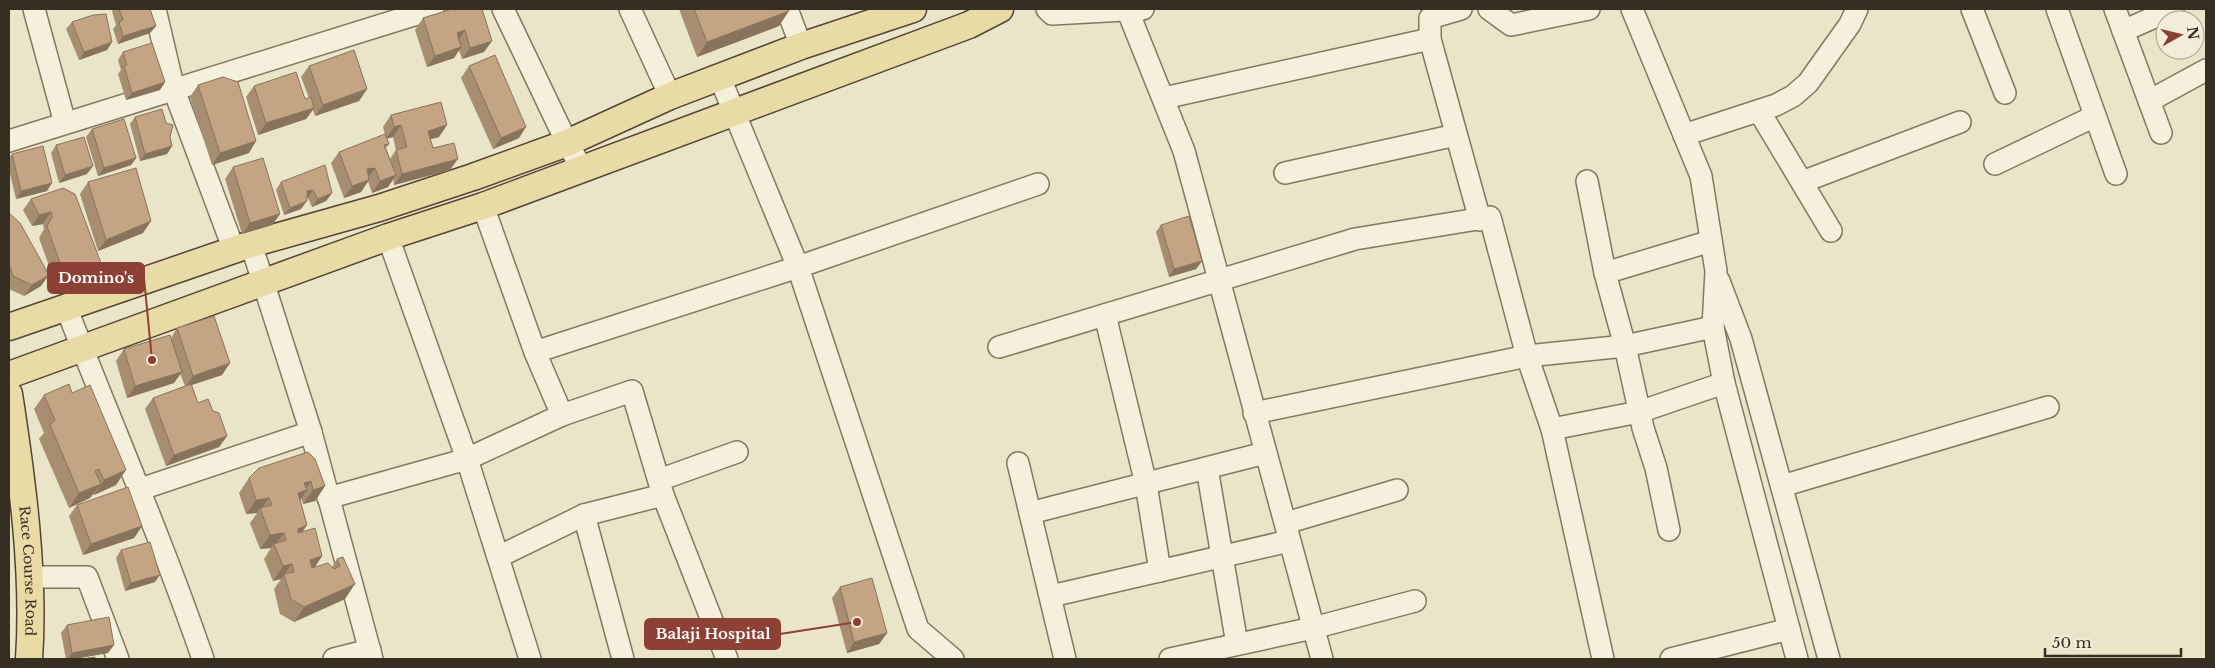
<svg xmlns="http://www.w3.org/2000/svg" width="2215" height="668" viewBox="0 0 2215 668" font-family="'Libre Baskerville',serif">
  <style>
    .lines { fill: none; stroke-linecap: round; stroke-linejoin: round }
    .minor-casing { stroke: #847760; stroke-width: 24 }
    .major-casing { stroke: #524533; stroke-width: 29 }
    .minor { stroke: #f5f0db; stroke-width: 21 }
    .major { stroke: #e8dba6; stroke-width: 26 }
    .wall { fill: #a88e71; fill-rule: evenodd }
    .shaded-wall { fill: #88745c }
    .building { fill: #c3a583; stroke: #88745c }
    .labels { text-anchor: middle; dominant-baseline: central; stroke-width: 4.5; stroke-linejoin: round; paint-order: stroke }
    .street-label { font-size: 14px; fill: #362e21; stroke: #f2edd8 }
    .leader { fill: none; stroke: #8c4036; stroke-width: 2 }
    .callout-dot { fill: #8c4036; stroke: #f2edd8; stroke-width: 2 }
    .callout { fill: #8c4036; stroke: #8c4036; stroke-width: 2 }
    .callout-label { font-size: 15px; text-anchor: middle; font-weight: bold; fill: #fff }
  </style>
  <rect width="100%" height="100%" fill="#eae4c9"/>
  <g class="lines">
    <g class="minor-casing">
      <g id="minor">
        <polyline points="34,9 65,123"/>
        <polyline points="155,9 174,90 234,250"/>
        <polyline points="503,9 567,143 583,170"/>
        <polyline points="630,9 670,96"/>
        <polyline points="787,9 801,46"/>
        <polyline points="1047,9 1052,14 1143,9"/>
        <polyline points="1127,9 1184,151 1322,659"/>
        <polyline points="1461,9 1430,18 1430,39 1480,220"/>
        <polyline points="1489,9 1511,25 1589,9"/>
        <polyline points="1632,9 1701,176 1716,271 1713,327 1724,383 1797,659"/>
        <polyline points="1972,9 2005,93"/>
        <polyline points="2057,9 2116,174"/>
        <polyline points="2115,9 2161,133"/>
        <polyline points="2123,31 2173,9"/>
        <polyline points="720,78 798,267 918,629 953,659"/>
        <polyline points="1164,98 1430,39"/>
        <polyline points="2149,101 2206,70"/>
        <polyline points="1759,111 1831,231"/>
        <polyline points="1684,135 1776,105 1793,96 1808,83 1850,24 1857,9"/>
        <polyline points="9,141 433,9"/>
        <polyline points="1995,164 2095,116"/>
        <polyline points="1285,173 1456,135"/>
        <polyline points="1587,181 1605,273 1625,346 1643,428 1656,468 1669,530"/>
        <polyline points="1802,182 1960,122"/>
        <polyline points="483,206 535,352 562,415"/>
        <polyline points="388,237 467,459 530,659"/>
        <polyline points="251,244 311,432 372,659"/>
        <polyline points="1605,273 1711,241"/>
        <polyline points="1719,281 1741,339 1829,659"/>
        <path d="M66,307c46,118 96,233 137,352"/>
        <polyline points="1105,315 1146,484 1160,571"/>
        <polyline points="999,347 1355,239 1490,217 1527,356 1552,429 1603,659"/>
        <polyline points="535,352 798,267 1038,184"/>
        <polyline points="1254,413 1527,356 1625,346 1713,327"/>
        <polyline points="1552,429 1639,412 1724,383"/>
        <polyline points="1018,463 1065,659"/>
        <polyline points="1207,468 1237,644"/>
        <polyline points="659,480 737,452"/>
        <polyline points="1782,486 2048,407"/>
        <polyline points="138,490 311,432"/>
        <polyline points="328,498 467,459 562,415 632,391 663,495 727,659"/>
        <polyline points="1030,513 1265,453"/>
        <polyline points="584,515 623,659"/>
        <polyline points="1286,523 1397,490"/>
        <polyline points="498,557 584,515 663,495"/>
        <polyline points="29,577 87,577 118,659"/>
        <polyline points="1051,596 1289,541"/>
        <polyline points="334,659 370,650"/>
        <polyline points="1170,659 1313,628 1415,601"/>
        <polyline points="1671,659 1789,629"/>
      </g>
    </g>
    <g class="major-casing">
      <g id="major">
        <polyline points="9,327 251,244 379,208 473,177 567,143 670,96 801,46 913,9"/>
        <polyline points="9,375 388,237 483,206 969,25 1000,9"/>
        <path id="s1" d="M9,394c13,84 26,180 20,265"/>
      </g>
    </g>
    <use href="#minor" class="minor"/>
    <use href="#major" class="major"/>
  </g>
  <g class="wall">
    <polygon points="113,9 150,9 156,26 150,33 118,44 113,29 116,25 112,11"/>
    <polygon points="452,9 484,52 462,59 459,50 454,58 427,67 415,30 423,18"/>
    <polygon points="679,9 788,9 779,26 697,57"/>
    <polygon points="72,22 112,42 107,50 79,60 66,29"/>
    <polygon points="123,52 165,82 160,90 126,100 118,74 121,70 118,60"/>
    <polygon points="309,66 367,89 359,101 315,116 313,110 306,119 258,135 246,97 254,86 305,99 309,98 301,77"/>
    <polygon points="469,66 519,138 493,149 461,78"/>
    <polygon points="198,85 249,153 212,165 190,97"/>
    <path d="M391,115l48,22 -9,2 3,9 17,22 -56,15 -1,-6 -5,8 -16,6 -4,-12 -7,11 -17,6 -13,-35 8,-11 46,-17 -2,-8zM393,137l3,13 -6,9 -4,-11 3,-4 -2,-6z"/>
    <polygon points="135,117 170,137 172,146 167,154 140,161 130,124"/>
    <polygon points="92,129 136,158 131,165 98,176 86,137"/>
    <polygon points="56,145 87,174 59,183 51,153"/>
    <polygon points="12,154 47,191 16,199 9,170 9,158"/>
    <polygon points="233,167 280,214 272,225 242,234 225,179"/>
    <polygon points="88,182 143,233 98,251 80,194"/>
    <polygon points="281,182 332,193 326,201 312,207 308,198 307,198 301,209 284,215 276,190"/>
    <polygon points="63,188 93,275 57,288 39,238 44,229 43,224 32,226 23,210 31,199"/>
    <polygon points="9,213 41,286 24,296 9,289"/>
    <polygon points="1161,225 1202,261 1196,269 1169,277 1156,232"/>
    <polygon points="177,328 222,375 192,385 198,403 213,411 227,436 219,447 166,466 145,409 153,398 185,386 180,373 174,383 127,398 116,361 124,349 171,338"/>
    <polygon points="44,395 116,485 94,495 93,494 90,498 69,508 39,439 44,433 34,409"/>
    <polygon points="308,452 325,486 315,501 303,504 301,498 300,500 307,525 302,532 322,556 315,567 332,567 337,559 343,557 345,599 294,622 280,614 274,589 281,579 273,581 264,559 271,548 260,549 250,523 257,513 246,514 239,493 249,478"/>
    <polygon points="77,505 142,526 134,538 83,555 69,516"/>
    <polygon points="121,550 155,582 125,591 116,558"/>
    <polygon points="840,587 887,633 879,644 847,653 832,598"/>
    <polygon points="67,625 108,653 74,659 66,659 61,633"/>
  </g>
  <g class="shaded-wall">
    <polygon points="789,11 779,26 697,57 707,42"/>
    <polygon points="156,26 150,33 118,44 123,36"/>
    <polygon points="465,30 457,42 457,33"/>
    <polygon points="492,41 484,52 462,59 470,48"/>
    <polygon points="112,42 107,50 79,60 84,52"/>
    <polygon points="461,47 454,58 427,67 435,56"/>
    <polygon points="165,82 160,90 126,100 132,93"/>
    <polygon points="367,89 359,101 315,116 323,105"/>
    <polygon points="314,108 306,119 258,135 266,123"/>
    <polygon points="401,125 393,137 386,139 394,127"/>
    <polygon points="447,125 439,137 420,142 428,131"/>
    <polygon points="526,127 519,138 493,149 501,138"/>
    <polygon points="256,141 249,153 212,165 220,153"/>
    <polygon points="172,146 167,154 140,161 145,154"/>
    <polygon points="136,158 131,165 98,176 104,168"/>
    <polygon points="458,159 450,170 394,185 402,174"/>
    <polygon points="93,166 87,174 59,183 65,175"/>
    <polygon points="375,168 367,179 367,169"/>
    <polygon points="396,175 388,187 372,193 380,181"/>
    <polygon points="369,180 361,192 344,198 352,186"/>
    <polygon points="52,183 47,191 16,199 21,191"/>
    <polygon points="313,190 308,198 301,198 307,191"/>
    <polygon points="332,193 326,201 312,207 318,199"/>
    <polygon points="307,201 301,209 284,215 290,208"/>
    <polygon points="51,212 43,224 32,226 39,215"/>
    <polygon points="280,214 272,225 242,234 250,223"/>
    <polygon points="151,221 143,233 98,251 106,240"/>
    <polygon points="1202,261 1196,269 1169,277 1174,269"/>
    <polygon points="101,263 93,275 57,288 65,277"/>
    <polygon points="49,275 41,286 24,296 32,285"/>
    <polygon points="230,363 222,375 185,387 193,376"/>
    <polygon points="182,372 174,383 127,398 135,386"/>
    <polygon points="227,436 219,447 166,466 174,455"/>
    <polygon points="126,470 116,485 94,495 104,480"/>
    <polygon points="311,481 303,492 307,490 297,505 288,508 304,483"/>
    <polygon points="101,484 90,498 69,508 79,493"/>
    <polygon points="325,486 315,501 303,504 313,490"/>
    <polygon points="269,498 261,510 260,508 257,513 246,514 256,500"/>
    <polygon points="307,525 297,540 298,529"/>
    <polygon points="142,526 134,538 83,555 91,544"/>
    <polygon points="284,533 274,546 274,544 271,548 260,549 270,535"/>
    <polygon points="322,556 312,571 310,560"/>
    <polygon points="292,564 281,579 273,581 283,566"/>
    <polygon points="160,575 155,582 125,591 131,583"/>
    <polygon points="355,584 345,599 294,622 304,607"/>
    <polygon points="887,633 879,644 847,653 854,642"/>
    <polygon points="114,645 108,653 74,659 67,659 72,653"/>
  </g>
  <g class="building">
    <polygon points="119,9 150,9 156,26 123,36 119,22 123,20"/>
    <polygon points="452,9 482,9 492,41 470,48 465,30 457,33 461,47 435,56 423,18"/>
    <polygon points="694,9 788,9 789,11 707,42"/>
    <polygon points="106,14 112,42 84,52 72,22 93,15"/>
    <polygon points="152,43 165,82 132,93 124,66 127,65 123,52"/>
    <polygon points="354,50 367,89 323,105 309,66"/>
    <polygon points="495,55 526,127 501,138 469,66"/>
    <polygon points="296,72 305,99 311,97 314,108 266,123 254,86"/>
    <polygon points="223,77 238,82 256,141 220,153 198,85"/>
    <polygon points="441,102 447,125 428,131 433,148 454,143 458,159 402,174 396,150 407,147 401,125 394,127 391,115"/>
    <polygon points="162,109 166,123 173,125 170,137 172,146 145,154 135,117"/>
    <polygon points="124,119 136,158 104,168 92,129"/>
    <polygon points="385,134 389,144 384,145 396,175 380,181 375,168 367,169 369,180 352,186 339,152"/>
    <polygon points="84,137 93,166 65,175 56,145"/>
    <polygon points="43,146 52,183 21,191 12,154"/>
    <polygon points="263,158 280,214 250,223 233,167"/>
    <polygon points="325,165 332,193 318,199 313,190 307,191 307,201 290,208 281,182"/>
    <polygon points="136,168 151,221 106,240 88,182"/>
    <polygon points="63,188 75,194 101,263 65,277 47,226 52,217 51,212 39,215 31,199"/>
    <polygon points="9,213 20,223 49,275 32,285 13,276 9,264"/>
    <polygon points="1189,216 1202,261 1174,269 1161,225"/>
    <polygon points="214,316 230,363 193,376 177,328"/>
    <polygon points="170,335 182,372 135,386 124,349"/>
    <polygon points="69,384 72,393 90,385 126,470 104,480 99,469 95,471 101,484 79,493 50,425 55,420 44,395"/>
    <polygon points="191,384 198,403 208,399 213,411 219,413 227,436 174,455 153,398"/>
    <polygon points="308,452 315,459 325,486 313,490 311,481 304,483 307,490 298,493 307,525 298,529 298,533 315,528 322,556 310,560 312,568 328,563 334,569 340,566 337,559 343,557 355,584 304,607 291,599 284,574 294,572 292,564 283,566 274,544 286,540 284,533 270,535 260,508 272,505 269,498 256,500 249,478 259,468"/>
    <polygon points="128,487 142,526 91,544 77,505"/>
    <polygon points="150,542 160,575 131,583 121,550"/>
    <polygon points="872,578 887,633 854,642 840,587"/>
    <polygon points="109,617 114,645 72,653 67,625"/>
    <polygon points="95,657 95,659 82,659"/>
  </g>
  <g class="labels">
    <g class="street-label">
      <text stroke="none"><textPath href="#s1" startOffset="178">Race Course Road</textPath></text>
    </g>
  </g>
  <path class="leader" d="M152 360L144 278M857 622L780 634"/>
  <g class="callout-dot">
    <circle cx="152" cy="360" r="5"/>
    <circle cx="857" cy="622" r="5"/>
  </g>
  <g class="callout">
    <rect x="48" y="263" width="96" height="30" rx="5"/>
    <rect x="645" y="619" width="135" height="30" rx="5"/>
  </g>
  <g class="callout-label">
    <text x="96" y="283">Domino's</text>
    <text x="713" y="639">Balaji Hospital</text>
  </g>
  <rect width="2215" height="668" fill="none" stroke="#362e21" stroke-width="20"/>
  <g transform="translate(2180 35) rotate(82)"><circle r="24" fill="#f2edd8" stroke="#a7a18f"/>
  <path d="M0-4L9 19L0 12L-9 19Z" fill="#8c4036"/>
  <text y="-8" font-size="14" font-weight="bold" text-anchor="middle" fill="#362e21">N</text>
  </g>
  <path d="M2045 648v8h136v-8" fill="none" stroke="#362e21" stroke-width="2.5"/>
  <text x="2052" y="648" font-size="15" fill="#362e21" stroke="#f2edd8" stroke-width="4" paint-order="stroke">50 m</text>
</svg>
